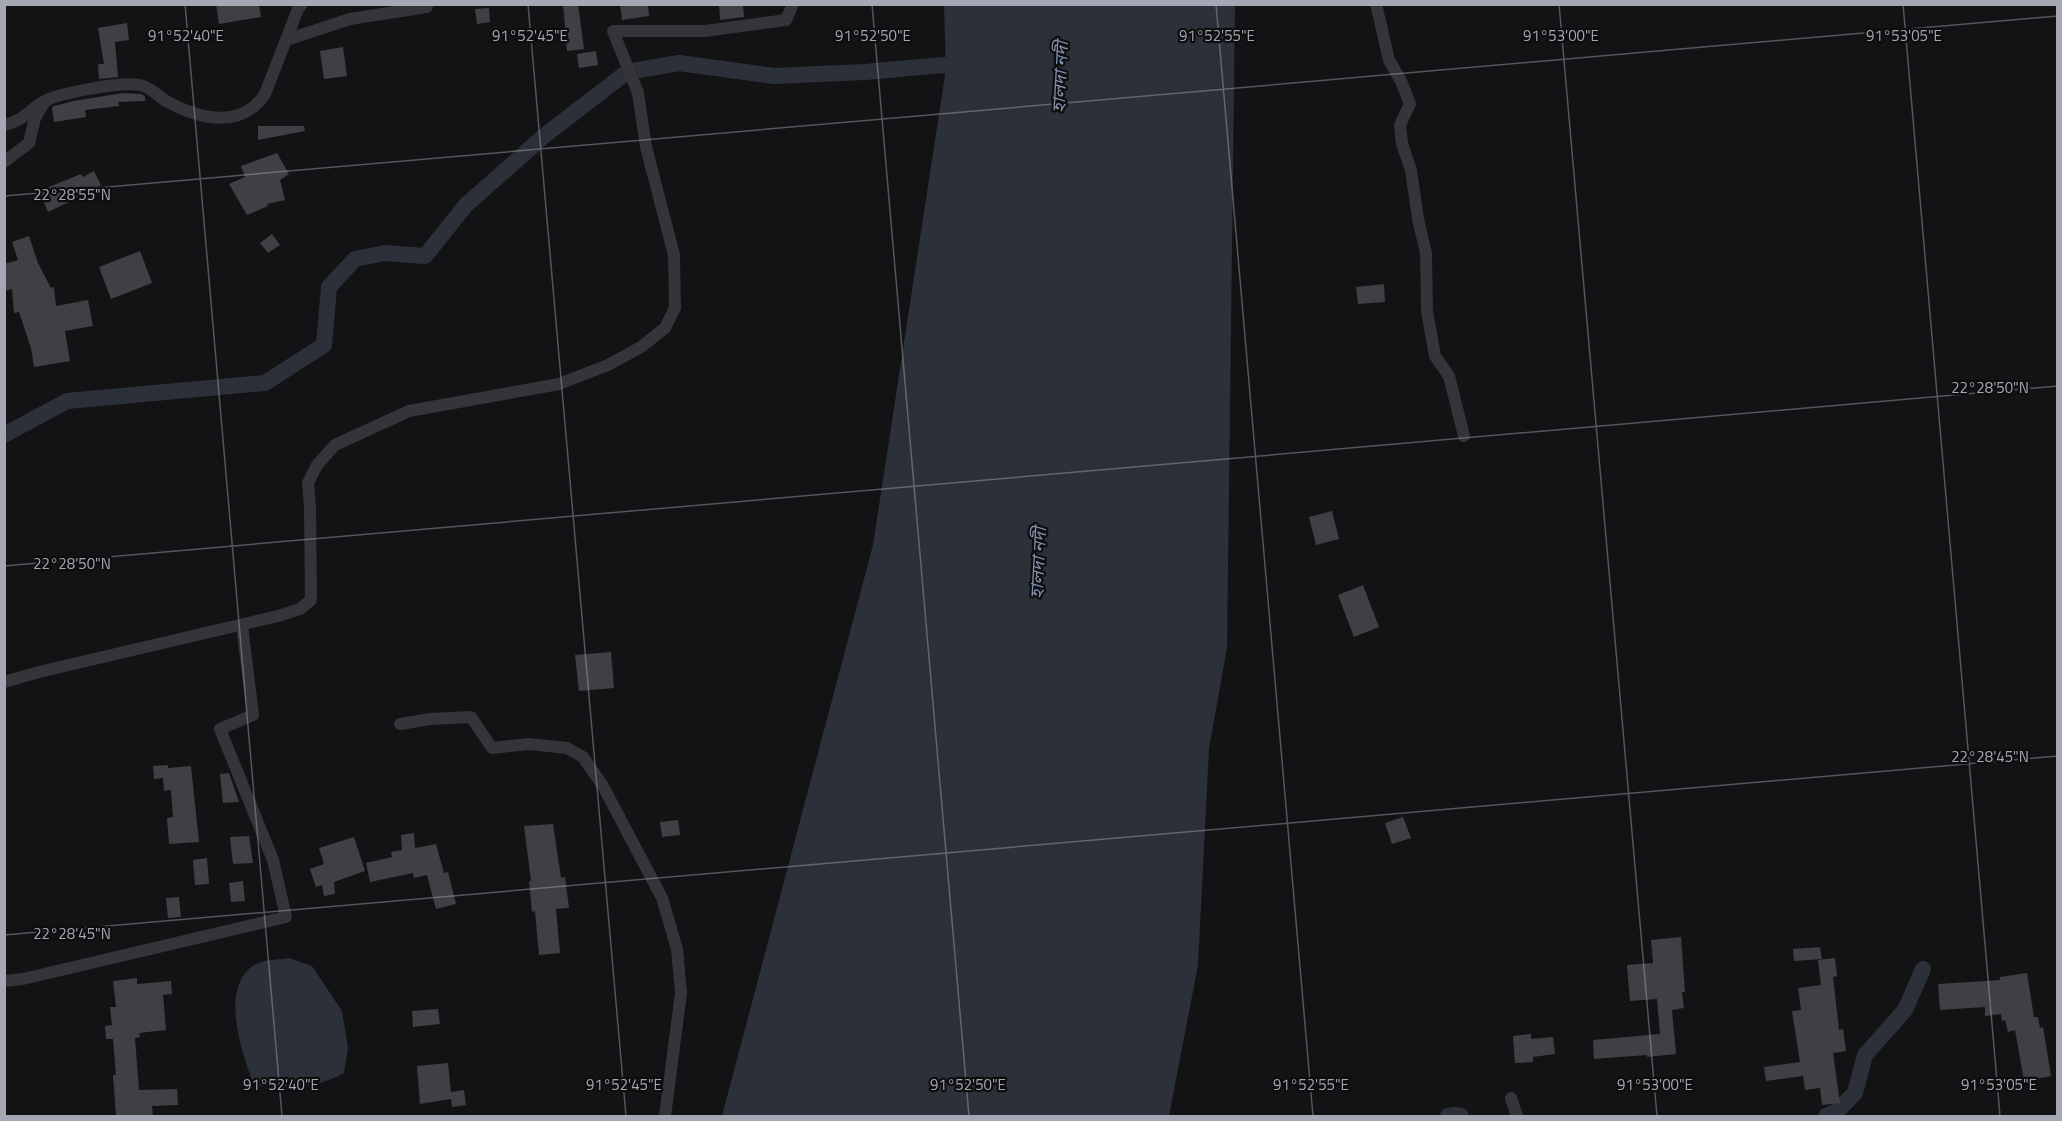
<svg xmlns="http://www.w3.org/2000/svg" width="2062" height="1121" viewBox="0 0 2062 1121" font-family="'Titillium Web','Noto Sans Bengali',sans-serif">
  <style>
    .water { fill: #2c3139 }
    .lines { fill: none; stroke-linecap: round; stroke-linejoin: round }
    .canal { stroke: #2c3139; stroke-width: 16 }
    .building { fill: #404044 }
    .street { stroke: #343439; stroke-width: 12 }
    .ticks { fill: none; stroke: #a6a7b4; stroke-width: 1.5; stroke-opacity: 0.45 }
    .labels { text-anchor: middle; dominant-baseline: central; stroke-width: 4.5; stroke-linejoin: round; paint-order: stroke }
    .water-label { font-size: 18px; font-style: italic; fill: #7f8fad; stroke: #0e0e0f }
    .ticks-label { font-size: 15px; text-anchor: middle; fill: #a6a7b4; stroke: #0e0e0f; stroke-width: 4.5; stroke-linejoin: round; paint-order: stroke }
  </style>
  <rect width="100%" height="100%" fill="#131315"/>
  <g class="water">
    <polygon points="944,5 1235,5 1227,648 1209,748 1198,965 1169,1116 722,1116 873,545 946,69"/>
    <path d="M289,958l23,8 30,45 6,36 -4,26c-31,17 -56,15 -90,12 -12,-31 -36,-100 2,-121 9,-5 23,-4 33,-6z"/>
  </g>
  <g class="lines">
    <g class="canal">
      <polyline points="4,435 67,401 265,383 324,345 329,287 355,259 385,253 425,256 466,205 544,136 627,72 679,63 774,76 865,72 966,63"/>
      <polyline points="1448,1116 1454,1115 1461,1116"/>
      <polyline points="1826,1116 1837,1111 1855,1093 1865,1055 1905,1010 1923,969"/>
    </g>
  </g>
  <g class="building">
    <polygon points="216,4 259,4 261,17 219,24"/>
    <polygon points="563,4 578,4 584,49 567,51"/>
    <polygon points="620,4 648,4 649,16 622,20"/>
    <polygon points="719,4 743,4 744,17 720,20"/>
    <polygon points="489,8 490,22 477,24 475,9"/>
    <polygon points="127,23 129,40 115,42 118,77 99,79 98,64 104,64 98,28"/>
    <polygon points="343,47 347,76 324,79 320,51"/>
    <polygon points="596,51 598,65 579,68 577,54"/>
    <polygon points="123,93 141,94 145,96 145,101 118,102 119,106 85,110 86,117 54,122 52,107 54,106 74,101"/>
    <polygon points="258,126 304,126 305,131 258,140"/>
    <polygon points="277,153 289,174 280,180 285,200 267,204 268,206 247,215 229,184 245,177 241,166"/>
    <polygon points="94,171 101,185 89,191 90,192 48,212 39,191 81,174 83,177"/>
    <polygon points="272,234 280,245 268,253 260,243"/>
    <polygon points="29,236 38,263 51,288 54,287 56,306 88,300 93,326 65,331 70,361 34,367 31,348 19,312 14,313 12,289 4,291 4,264 18,260 12,242"/>
    <polygon points="140,251 152,283 111,299 99,267"/>
    <polygon points="1384,284 1385,302 1358,304 1356,287"/>
    <polygon points="1332,511 1339,539 1316,545 1309,517"/>
    <polygon points="1363,585 1379,627 1354,637 1338,595"/>
    <polygon points="611,652 614,688 579,691 575,655"/>
    <polygon points="168,765 168,768 191,766 199,842 169,844 167,818 173,817 171,790 164,791 163,778 154,779 153,766"/>
    <polygon points="229,773 239,802 223,803 220,774"/>
    <polygon points="1403,817 1411,838 1392,844 1385,823"/>
    <polygon points="678,820 680,835 662,837 660,822"/>
    <polygon points="553,824 561,878 565,877 569,908 556,909 560,953 539,955 535,911 532,912 529,881 531,881 524,826"/>
    <polygon points="414,833 415,848 436,844 444,873 448,872 456,904 436,909 427,875 414,878 413,873 370,882 366,863 392,857 391,852 402,850 401,835"/>
    <polygon points="249,836 253,863 233,864 230,837"/>
    <polygon points="354,837 365,871 334,882 335,894 324,896 322,885 316,887 310,869 324,864 319,848"/>
    <polygon points="207,858 209,884 195,885 193,860"/>
    <polygon points="243,881 245,901 231,902 229,883"/>
    <polygon points="179,897 181,917 168,918 166,898"/>
    <polygon points="1681,937 1685,992 1682,992 1684,1008 1672,1010 1676,1054 1647,1057 1647,1055 1594,1059 1593,1040 1660,1034 1657,999 1630,1001 1627,965 1653,963 1651,940"/>
    <polygon points="1820,947 1822,959 1794,961 1793,949"/>
    <polygon points="1835,958 1837,976 1833,977 1836,1003 1839,1030 1843,1029 1846,1051 1833,1053 1840,1103 1822,1105 1820,1088 1805,1090 1803,1076 1766,1081 1764,1067 1800,1062 1792,1011 1801,1010 1798,988 1821,985 1818,960"/>
    <polygon points="2027,973 2034,1017 2038,1017 2040,1028 2043,1027 2051,1076 2024,1081 2015,1030 2008,1032 2005,1020 2002,1021 2001,1014 1985,1016 1985,1007 1940,1010 1938,984 2000,980 2000,977"/>
    <polygon points="137,978 137,984 171,981 172,994 163,995 166,1030 139,1033 140,1037 135,1038 139,1090 177,1089 178,1105 152,1106 153,1116 116,1116 113,1075 116,1075 113,1039 106,1039 105,1026 112,1025 110,1007 116,1007 113,981"/>
    <polygon points="438,1009 440,1024 413,1027 412,1011"/>
    <polygon points="1531,1034 1531,1039 1553,1037 1555,1054 1533,1057 1533,1062 1515,1063 1513,1036"/>
    <polygon points="448,1063 451,1092 464,1090 466,1105 452,1107 451,1099 420,1104 417,1066"/>
  </g>
  <g class="lines">
    <g class="street">
      <polyline points="1376,4 1389,60 1401,81 1410,104 1400,125 1402,144 1411,170 1418,219 1426,253 1427,311 1435,356 1449,376 1464,436"/>
      <polyline points="286,40 350,19 427,7"/>
      <path d="M4,125c18,-3 25,-15 39,-23 15,-9 84,-22 100,-16 8,2 16,11 23,15 33,18 75,29 99,-7l33,-85 4,-5"/>
      <polyline points="4,162 29,143 35,118 44,103"/>
      <polyline points="4,682 39,672 278,616 300,609 311,600 310,508 308,483 317,465 335,445 409,411 559,384 608,365 641,347 665,328 675,308 674,255 646,147 638,93 613,31 705,31 786,20 793,4"/>
      <polyline points="400,724 430,719 471,717 492,748 529,744 567,748 583,757 603,786 662,898 677,949 681,993 665,1116"/>
      <polyline points="4,981 23,979 286,917 273,860 220,729 253,715 242,625"/>
      <polyline points="1511,1098 1517,1116"/>
    </g>
  </g>
  <path class="ticks" d="M185,4l97,1112M528,4l98,1112M872,4l97,1112M1216,4l97,1112M1559,4l98,1112M1903,4l97,1112M4,196l2054,-180M4,566l2054,-180M4,935l2054,-179"/>
  <g class="labels">
    <g class="water-label">
      <text transform="translate(1060 77) rotate(-87)">হালদা নদী</text>
      <text transform="translate(1038 563) rotate(-87)">হালদা নদী</text>
    </g>
  </g>
  <g class="ticks-label">
    <text x="186" y="41">91°52'40"E</text>
    <text x="530" y="41">91°52'45"E</text>
    <text x="873" y="41">91°52'50"E</text>
    <text x="1217" y="41">91°52'55"E</text>
    <text x="1561" y="41">91°53'00"E</text>
    <text x="1904" y="41">91°53'05"E</text>
    <text x="72" y="200">22°28'55"N</text>
    <text x="1990" y="393">22°28'50"N</text>
    <text x="72" y="569">22°28'50"N</text>
    <text x="1990" y="762">22°28'45"N</text>
    <text x="72" y="939">22°28'45"N</text>
    <text x="281" y="1090">91°52'40"E</text>
    <text x="624" y="1090">91°52'45"E</text>
    <text x="968" y="1090">91°52'50"E</text>
    <text x="1311" y="1090">91°52'55"E</text>
    <text x="1655" y="1090">91°53'00"E</text>
    <text x="1999" y="1090">91°53'05"E</text>
  </g>
  <rect width="2062" height="1121" fill="none" stroke="#a6a7b4" stroke-width="12"/>
</svg>
